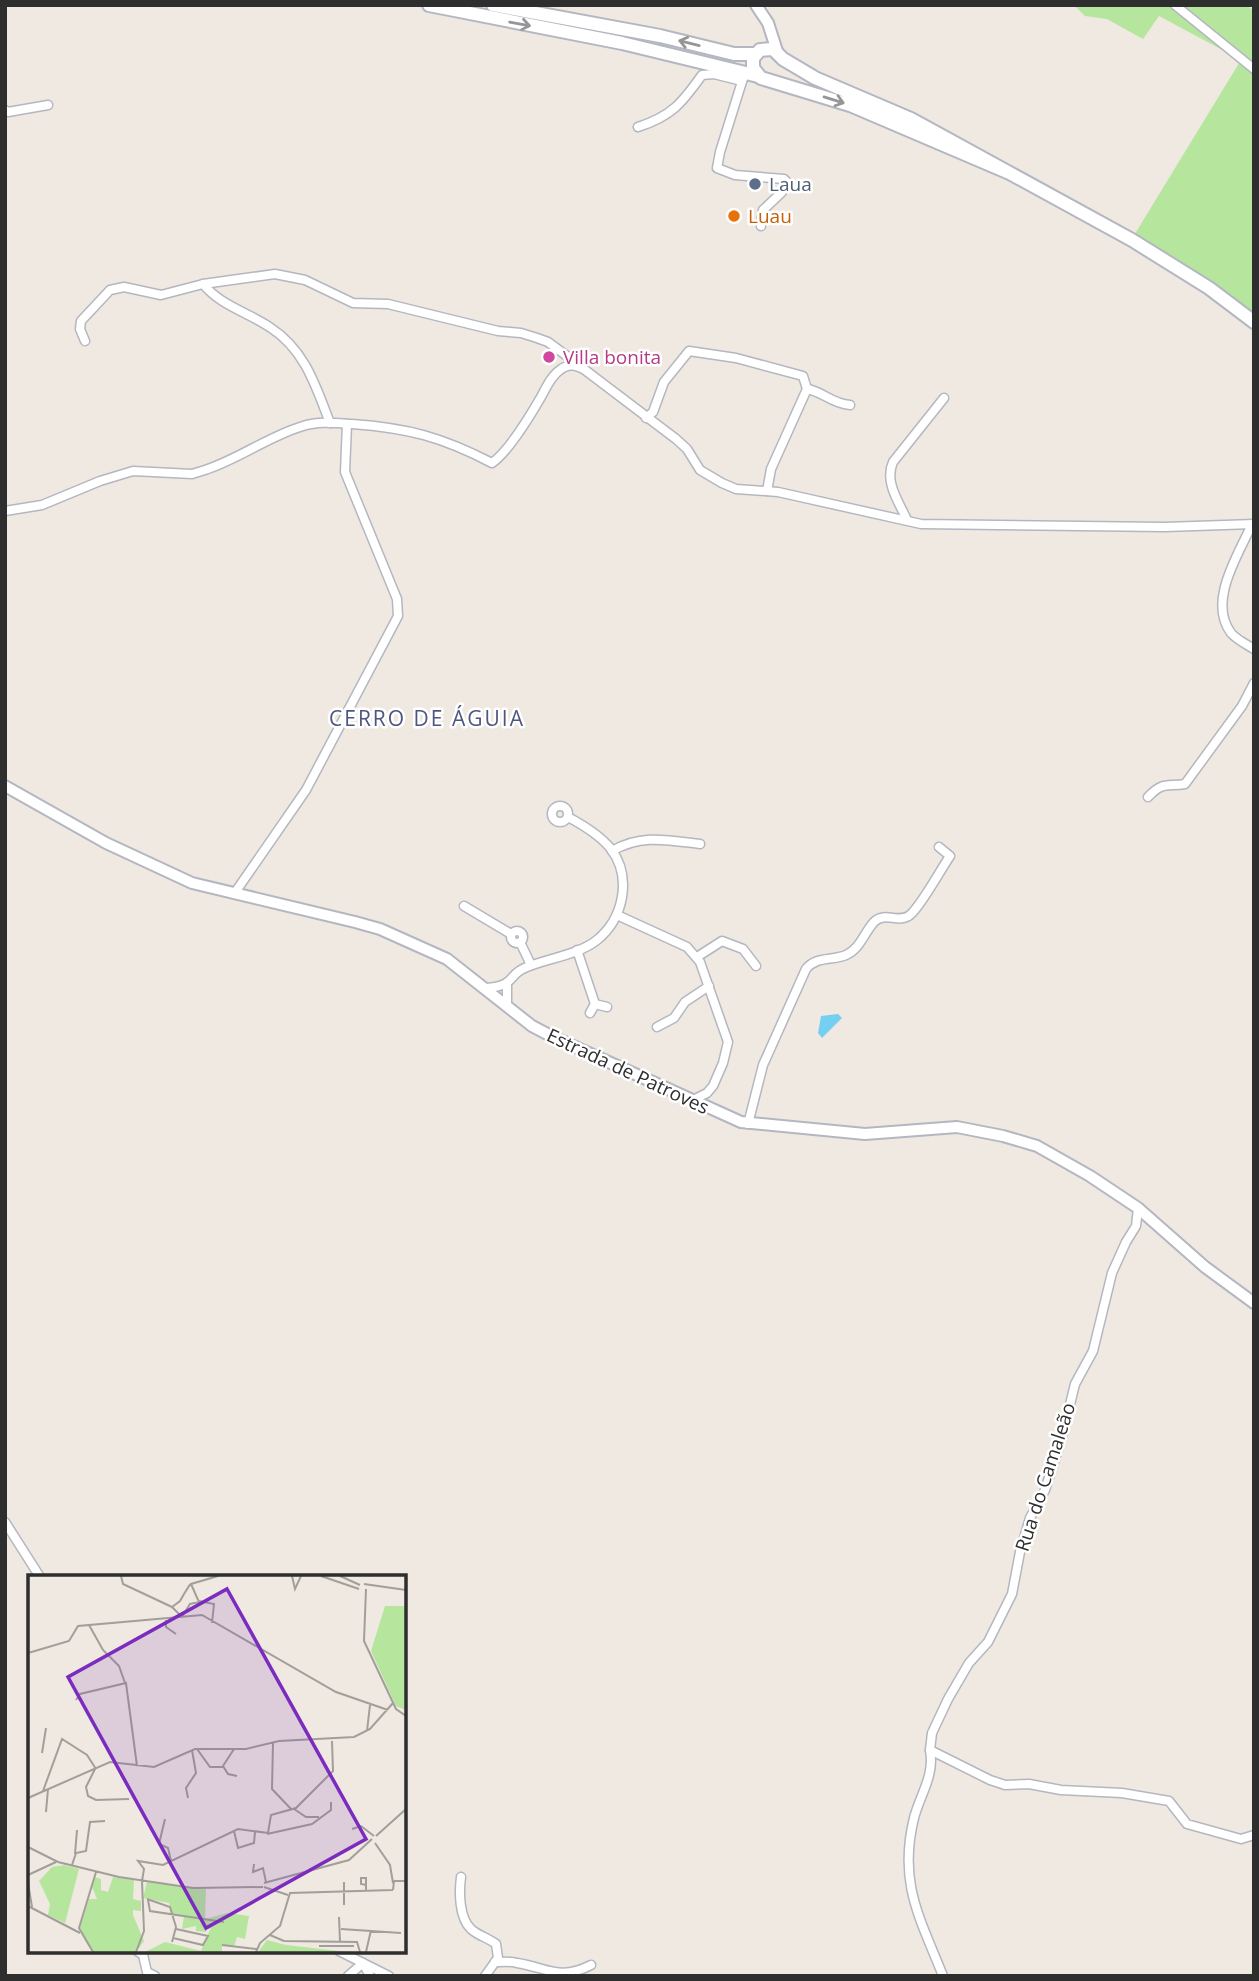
<svg xmlns="http://www.w3.org/2000/svg" width="1259" height="1981" viewBox="0 0 1259 1981" font-family="'Open Sans',sans-serif">
  <style>
    .green { fill: #b6e59e }
    .water { fill: #75cff0 }
    .lines { fill: none; stroke-linecap: round; stroke-linejoin: round }
    .minor-casing { stroke: #b4b7c1; stroke-width: 11 }
    .tertiary-casing { stroke: #b4b7c1; stroke-width: 14 }
    .secondary-casing { stroke: #b4b7c1; stroke-width: 16 }
    .minor { stroke: #fff; stroke-width: 8 }
    .tertiary { stroke: #fff; stroke-width: 10 }
    .secondary { stroke: #fff; stroke-width: 12 }
    .oneway { stroke: #969696 }
    .service-dot { fill: #5c6f8a; stroke: #fff; stroke-width: 2.5 }
    .food-dot { fill: #e8710a; stroke: #fff; stroke-width: 2.5 }
    .hotel-dot { fill: #d1479c; stroke: #fff; stroke-width: 2.5 }
    .labels { text-anchor: middle; dominant-baseline: central; stroke-width: 5; stroke-linejoin: round; paint-order: stroke }
    .service-label { font-size: 19px; fill: #4e5e75; stroke: #fff; text-anchor: start }
    .food-label { font-size: 19px; fill: #c56008; stroke: #fff; text-anchor: start }
    .hotel-label { font-size: 19px; fill: #b23c85; stroke: #fff; text-anchor: start }
    .street-label { font-size: 19px; fill: #2e2e2e; stroke: #fff }
    .neighbourhood-label { font-size: 21px; letter-spacing: 2px; fill: #4d5680; stroke: #fff }
    .inset-road { fill: none; stroke: #a29e99; stroke-width: 2 }
    .view { fill: #7b2cbf; fill-opacity: 0.15; stroke: #7b2cbf; stroke-width: 3.5 }
    .inset-edge { fill: none; stroke: #2e2e2e; stroke-width: 3.5 }
  </style>
  <rect width="100%" height="100%" fill="#efe9e1"/>
  <g class="green">
    <polygon points="450,5 466,5 701,50 664,45"/>
    <polygon points="1074,5 1247,5 1251,9 1254,6 1254,319 1133,237 1241,60 1159,16 1143,39 1107,19 1085,16"/>
  </g>
  <polygon class="water" points="838,1014 842,1018 822,1038 818,1033 821,1016"/>
  <g class="lines">
    <g class="minor-casing">
      <g id="minor">
        <polyline points="1175,5 1254,69"/>
        <polyline points="745,72 720,152 717,168 735,175 784,179 787,182 782,192 763,210 761,226"/>
        <polyline points="5,110 8,112 48,105"/>
        <path d="M638,127c34,-11 44,-24 64,-52l12,-1 28,7"/>
        <path d="M203,284c18,22 45,28 68,44 34,22 45,59 59,95"/>
        <polyline points="85,341 80,329 81,321 110,290 124,287 161,295 203,284 275,274 305,280 353,303 388,304 498,331 521,333 537,338 548,342 579,365"/>
        <path d="M807,389c17,3 23,14 43,16"/>
        <polyline points="646,418 653,412 664,382 689,351 736,358 803,376 807,389 771,469 767,491"/>
        <path d="M5,511l37,-6 58,-24 33,-10 59,3 13,-4c34,-11 64,-34 98,-44 16,-5 33,-3 49,-2 56,4 90,13 140,39 17,-12 38,-47 49,-66 5,-9 10,-21 19,-27 8,-7 16,-5 25,0l91,69 11,10 13,21 22,13 14,6 42,3 143,32 244,3 89,-3"/>
        <path d="M907,520c-8,-18 -23,-38 -14,-58l51,-64"/>
        <path d="M1252,524c-13,30 -45,77 -21,109 6,7 15,11 23,16"/>
        <path d="M1148,797c15,-16 19,-10 37,-13l57,-78 12,-23"/>
        <circle cx="560" cy="814" r="8"/>
        <path d="M612,851c29,-17 55,-11 88,-7"/>
        <polyline points="234,894 306,790 398,616 397,599 345,472 347,424"/>
        <polyline points="464,906 511,934"/>
        <polyline points="617,915 687,947 700,962 728,1042 723,1063 713,1086 707,1093 691,1101"/>
        <circle cx="517" cy="937" r="6"/>
        <polyline points="520,942 531,965"/>
        <polyline points="577,950 595,1004 590,1013"/>
        <polyline points="697,957 722,941 743,949 756,966"/>
        <path d="M486,988c31,-2 21,-14 41,-21 22,-9 51,-12 70,-27 27,-22 35,-63 14,-91 -11,-14 -28,-24 -43,-32"/>
        <polyline points="595,1004 607,1007"/>
        <polyline points="507,1006 507,984"/>
        <polyline points="657,1027 674,1018 685,1002 709,986"/>
        <path d="M748,1124l15,-59 43,-96c10,-13 26,-8 40,-14 14,-6 18,-22 28,-33 11,-11 25,2 36,-7 11,-9 31,-46 40,-59l-11,-9"/>
        <polyline points="1138,1208 1136,1226 1126,1242 1112,1273 1093,1351 1075,1384 1062,1437 1045,1490 1030,1518 1020,1552 1012,1594 988,1642 969,1663 948,1699 932,1733 930,1750 990,1780 1005,1785 1029,1784 1061,1790 1122,1793 1169,1801 1187,1824 1241,1839 1254,1835"/>
        <polyline points="5,1522 40,1577"/>
        <path d="M930,1750c5,25 -10,45 -16,68 -16,65 6,100 29,158"/>
        <path d="M461,1877c-2,15 -2,41 10,52 6,6 17,9 25,15l2,14 -13,18"/>
        <polyline points="137,1951 143,1955 147,1972 155,1976"/>
        <polyline points="339,1951 389,1976"/>
        <path d="M495,1962c7,0 15,-1 22,1 31,5 43,18 74,2"/>
        <polyline points="348,1976 363,1963 370,1976"/>
      </g>
    </g>
    <g class="tertiary-casing">
      <g id="tertiary">
        <polyline points="756,5 768,23 777,51"/>
        <polyline points="5,786 106,843 192,883 355,922 380,929 447,959 532,1026 551,1036 741,1122 865,1134 957,1127 1003,1136 1037,1146 1090,1176 1138,1208 1205,1267 1254,1303"/>
      </g>
    </g>
    <g class="secondary-casing">
      <g id="secondary">
        <polyline points="429,5 622,43 758,76"/>
        <polyline points="493,5 660,36 734,54 756,54"/>
        <polyline points="1007,172 850,105 761,78 753,68 753,58 760,50 773,49 783,59 815,78 911,119 1132,240 1209,288 1254,322"/>
      </g>
    </g>
    <use href="#minor" class="minor"/>
    <use href="#tertiary" class="tertiary"/>
    <use href="#secondary" class="secondary"/>
  </g>
  <defs><path id="oneway-shaft" d="M-6 0H5M1.5-3L5.5 0L1.5 3" fill="none" stroke-width="1.6" stroke-linecap="round" stroke-linejoin="round" transform="scale(1.75)"/></defs>
  <g class="oneway">
    <use href="#oneway-shaft" transform="translate(520 24) rotate(10)"/>
    <use href="#oneway-shaft" transform="translate(689 43) rotate(-166)"/>
    <use href="#oneway-shaft" transform="translate(834 100) rotate(17)"/>
  </g>
  <circle class="service-dot" cx="755" cy="184" r="7"/>
  <circle class="food-dot" cx="734" cy="216" r="7"/>
  <circle class="hotel-dot" cx="549" cy="357" r="7"/>
  <g class="labels">
    <g class="service-label">
      <text x="769" y="184">Laua</text>
    </g>
    <g class="food-label">
      <text x="748" y="216">Luau</text>
    </g>
    <g class="hotel-label">
      <text x="563" y="357">Villa bonita</text>
    </g>
    <g class="street-label">
      <text transform="translate(628 1071) rotate(25)">Estrada de Patroves</text>
      <text transform="translate(1045 1477) rotate(-72)">Rua do Camaleão</text>
    </g>
    <g class="neighbourhood-label">
      <text x="427" y="718">CERRO DE ÁGUIA</text>
    </g>
  </g>
  <g transform="translate(28 1575)">
    <rect width="378" height="378" fill="#efe9e1"/>
    <path d="M357,31h21v104l-10,-4 -25,-55zM36,290l15,4 -14,54 -17,-8 2,-11 -11,-23 13,-14zM67,302l6,2v11l7,2 5,-15 21,3 -1,19 8,2v10l-8,-1v5l11,26 -8,11h-44l-12,-25 9,-28h8l-5,-12zM119,307l59,7 -1,30 22,-6 22,3 -4,23 -8,-2 -3,10 -12,-2v7h-77l20,-10 36,9 10,-24 -4,-1 -1,6 -10,-1v-5l-14,3 2,-13 -12,-2 -3,-11 -26,-5zM239,365l19,5 62,7h-90z" fill="#b6e59e"/>
    <path class="inset-road" d="M93,1l2,8 49,23M264,1l3,13 6,-13M293,1l38,13M312,1l20,9M163,9l8,18 -9,2 -8,13 -10,-10 8,-6 4,-7 5,-8 2,-2 27,-8M336,9l42,6M338,14l-2,52 32,68 10,7M171,26l15,3 -2,19M138,43v9l10,7M61,50l14,25 16,16 6,17M0,78l41,-12 9,-15 124,-11 134,77 52,18M48,125l4,-6 46,-11 11,83M339,156l3,-26M245,168l-1,46 20,21M169,174l13,18h14M206,174l-11,17 5,8 9,2M14,178l4,-25M67,194l-9,18 2,9 8,4 33,-1M15,216l19,-52 25,16 9,14M0,223l82,-36 44,5 41,-18h51l33,-8 75,-4 16,-8 23,-26M160,223l-2,-10 10,-15 -4,-23M266,234l12,8h13M18,237l2,-23M137,244l-6,25 9,4 3,13M324,254l9,-3 13,10M206,256l4,17 16,-5 1,-11M239,259l45,-10 19,-14v-8M348,261l30,-27M347,268l15,22 3,18M0,272l30,15 61,15 74,11 70,-1M47,279l2,-24M226,289l-1,8 10,-4 3,14M44,290l4,-12 10,-2 4,-29 15,-1M0,300l28,-13M114,306l2,-12 -6,-8 25,4 75,-36 30,4 3,-18 25,-7 37,-37 -1,-30M0,308l4,24M236,308l85,-23 23,-21M338,310l-5,-1v-6h5v14M236,312l24,8M365,315l1,-9h12M119,324l23,8 6,20 -4,15M120,325l2,11 74,11M316,330v-23M0,331l52,27M311,342l1,25M313,354l60,4M242,360l14,6 73,1 3,10M145,363l30,7 5,-9 -32,-7M194,370l35,4M291,371h35M65,377l-14,-24 17,-56M108,377l8,-21 -2,-50M228,377l4,-9 20,-17 10,-33 103,-3M338,377l5,-22"/>
    <path class="view" d="M199,14l139,250 -160,89 -138,-251z"/>
    <rect width="378" height="378" class="inset-edge"/>
  </g>
  <rect width="1259" height="1981" fill="none" stroke="#2e2e2e" stroke-width="14"/>
</svg>
